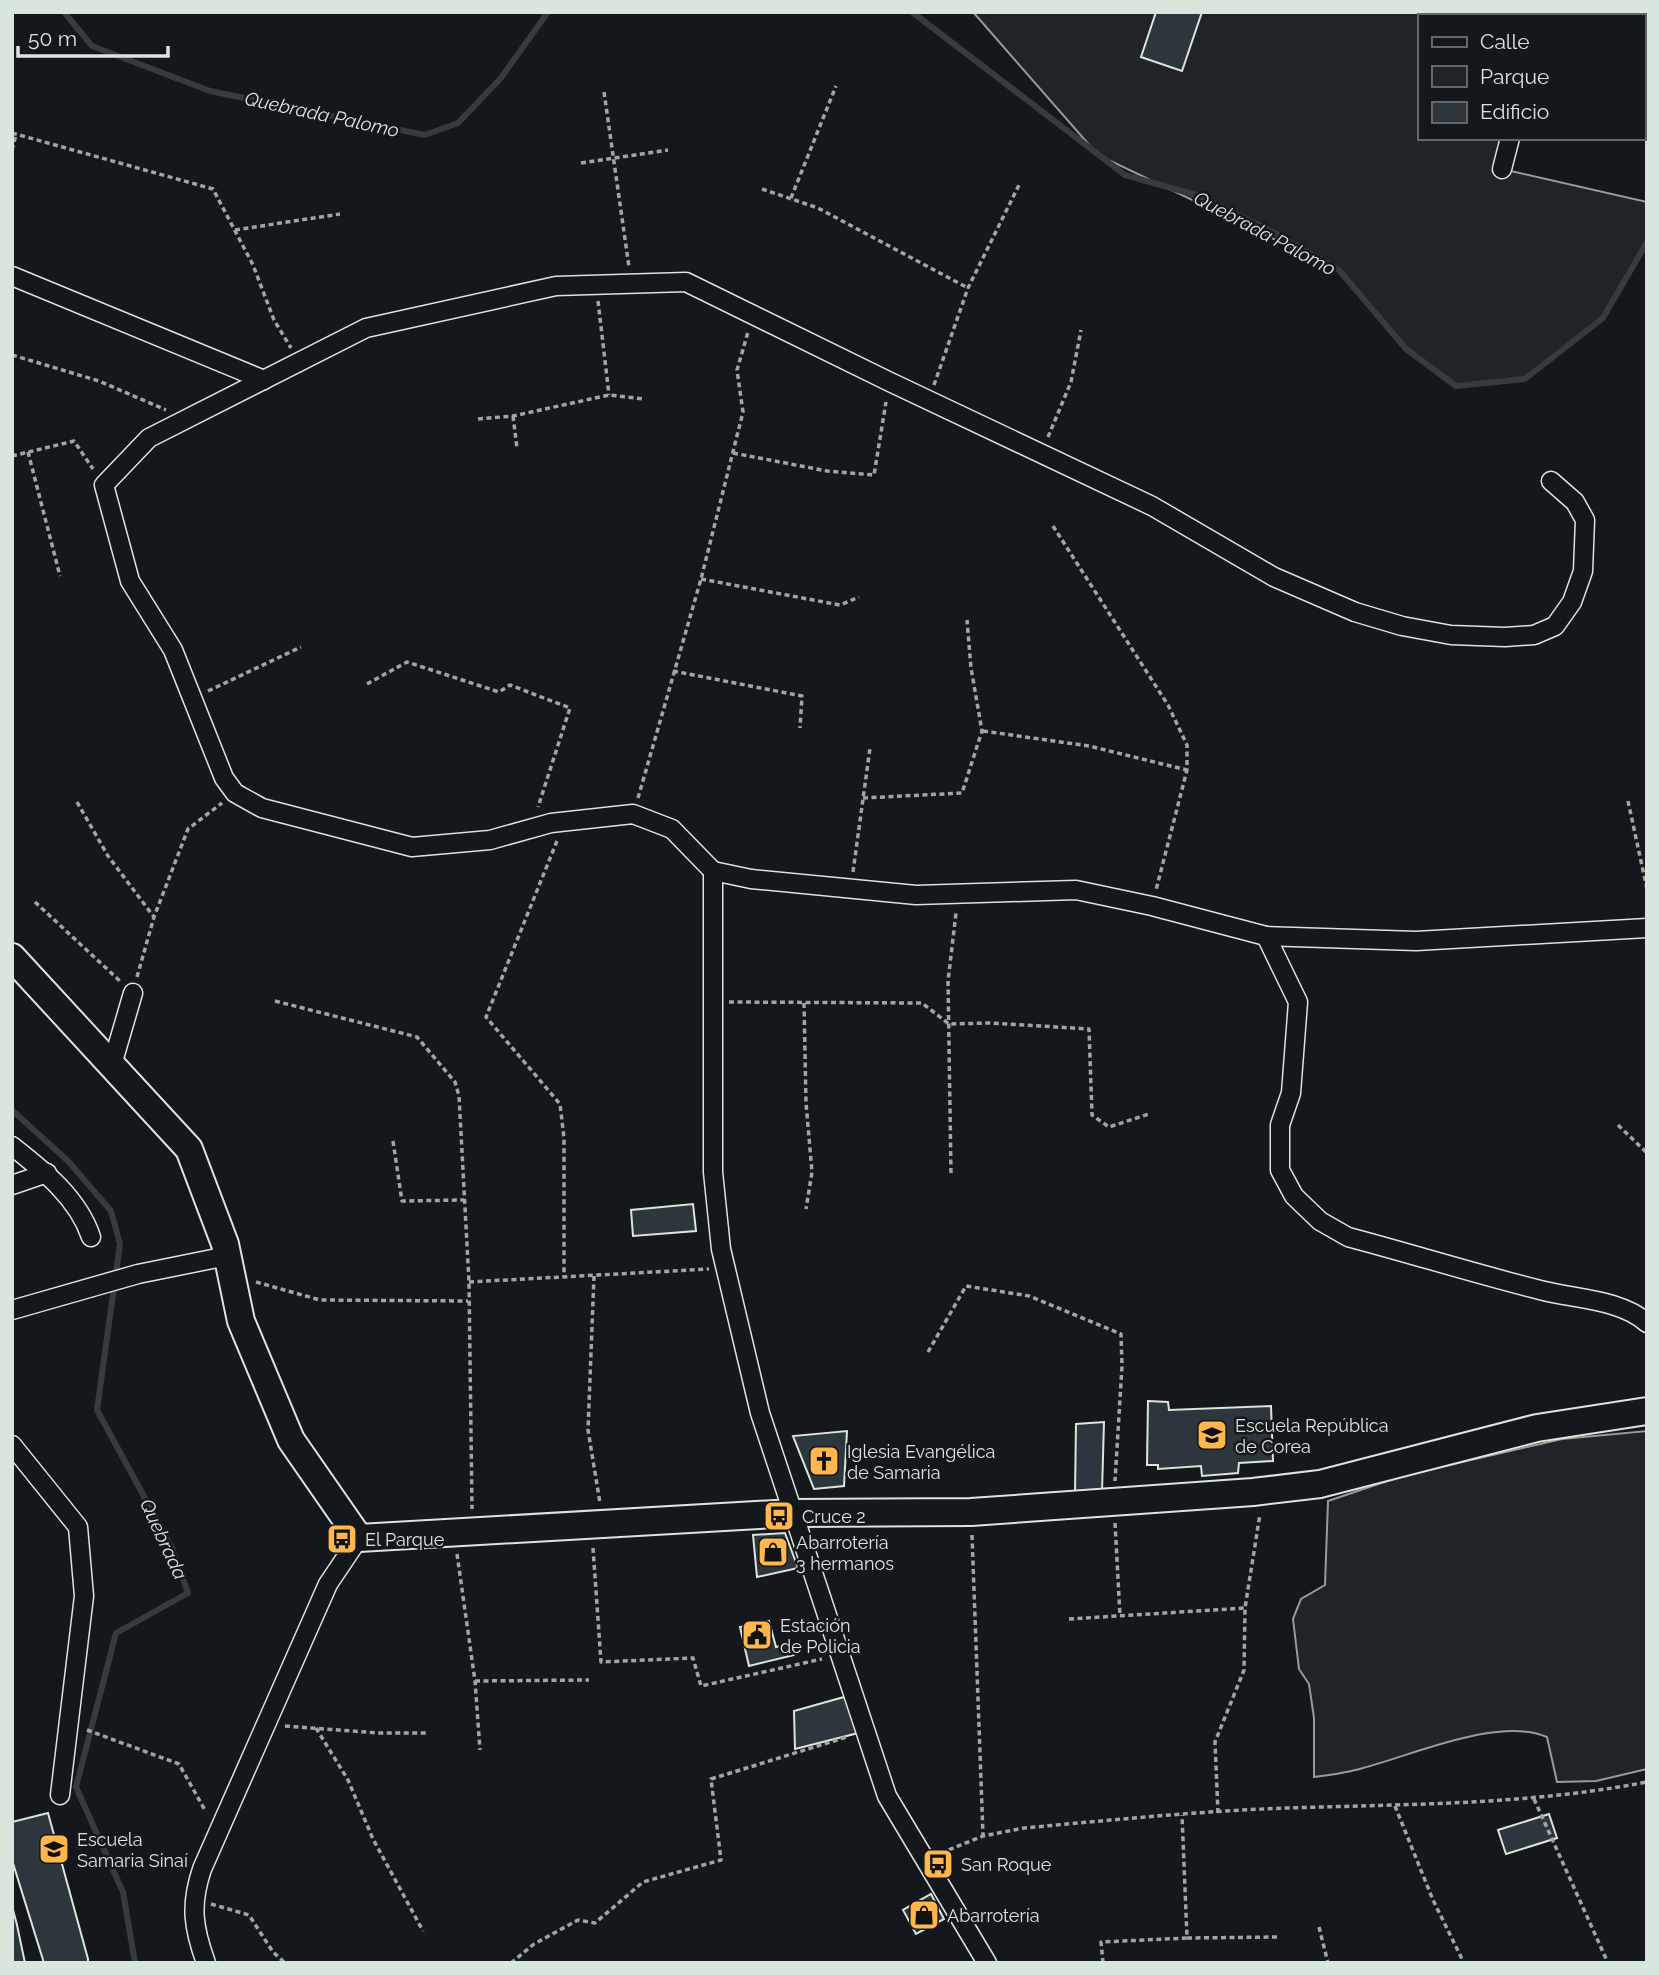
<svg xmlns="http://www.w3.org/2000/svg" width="1659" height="1975" viewBox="0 0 1659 1975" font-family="Raleway,sans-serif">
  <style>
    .green { fill: #202428; stroke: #939e99; stroke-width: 2 }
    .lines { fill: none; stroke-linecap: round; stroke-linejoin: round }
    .stream { stroke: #363b3e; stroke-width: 6 }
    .building { fill: #2c363c; stroke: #d8e6dc; stroke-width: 2 }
    .street-casing { stroke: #d8e6dc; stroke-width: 21 }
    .secondary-casing { stroke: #d8e6dc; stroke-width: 30 }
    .path { stroke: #9da8a2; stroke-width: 3.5; stroke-dasharray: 5 3.5; stroke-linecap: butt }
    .street { stroke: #14181c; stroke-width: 18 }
    .secondary { stroke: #14181c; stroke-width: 26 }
    .labels { text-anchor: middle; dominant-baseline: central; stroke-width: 5; stroke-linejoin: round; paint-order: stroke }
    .poi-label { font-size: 18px; fill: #d8e6dc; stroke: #14181c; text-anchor: start }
    .water-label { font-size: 19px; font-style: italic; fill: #d8e6dc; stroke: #14181c }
  </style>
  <rect width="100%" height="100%" fill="#14181c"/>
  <g class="green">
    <polygon points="973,12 1502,12 1523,16 1419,16 1419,138 1510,138 1502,169 1647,202 1647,242 1603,318 1525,379 1456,386 1406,349 1339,270 1098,155"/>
    <path d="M1647,1431v338l-51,12 -39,1 -10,-45c-48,-21 -134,18 -184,31 -16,5 -33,7 -49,9v-59l-5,-34 -10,-15 -6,-50 8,-20 24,-14 3,-84 74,-25 160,-37z"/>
  </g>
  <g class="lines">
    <g class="stream">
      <polyline points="64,12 92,46 210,91 425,135 458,123 501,78 548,12"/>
      <polyline points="912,12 1125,175 1196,195 1269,230 1339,270 1406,349 1456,386 1525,379 1603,318 1647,242"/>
      <polyline points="12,1110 69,1162 111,1211 120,1244 97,1410 172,1548 188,1593 116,1633 76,1787 123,1892 135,1963"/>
    </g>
  </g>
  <g class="building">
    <polygon points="1156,12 1202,12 1182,71 1141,57"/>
    <polygon points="693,1204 696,1231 633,1236 631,1210"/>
    <polygon points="1148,1401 1168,1402 1169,1410 1271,1406 1273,1461 1239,1463 1238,1473 1202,1476 1201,1466 1158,1469 1158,1465 1147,1465"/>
    <polygon points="1104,1422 1102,1492 1075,1493 1076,1424"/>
    <polygon points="847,1431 844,1486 814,1489 793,1436"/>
    <polygon points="785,1533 798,1568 757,1577 753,1535"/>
    <polygon points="769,1621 776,1647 791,1644 794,1655 749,1666 740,1627"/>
    <polygon points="844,1697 866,1731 795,1749 794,1711"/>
    <polygon points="48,1813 88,1959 88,1963 44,1963 12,1860 12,1822"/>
    <polygon points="1549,1814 1557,1838 1506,1854 1498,1830"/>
    <polygon points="931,1894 944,1919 916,1934 903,1910"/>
    <polygon points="12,1906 17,1925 25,1963 12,1963"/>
  </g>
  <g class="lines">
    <g class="street-casing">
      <g id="street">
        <polyline points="1514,12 1528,16"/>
        <polyline points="1643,44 1647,45"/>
        <polyline points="1502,169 1510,138"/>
        <polyline points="12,276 264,380"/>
        <polyline points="1551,481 1575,502 1585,520 1583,571 1572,602 1555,626 1534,635 1505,637 1451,635 1402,626 1355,612 1274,577 1152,506 890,382 686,282 556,286 366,328 149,438 104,485 130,581 173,650 224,778 235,793 262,808 412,847 490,840 551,823 633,814 672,829 713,871 751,879 916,895 1076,890 1152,906 1266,936 1416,941 1647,928"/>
        <polyline points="713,871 713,1172 721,1249 760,1413 887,1796 987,1963"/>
        <path d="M1266,936l32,66 -7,91 -11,32v45l14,26 26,25 28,16c64,17 128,37 192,53 33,9 81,9 107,33"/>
        <polyline points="112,1065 133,993"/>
        <path d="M12,1146c32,25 66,52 79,91"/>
        <polyline points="12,1185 47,1173"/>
        <polyline points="12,1310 138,1274 227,1256"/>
        <polyline points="12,1445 78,1527 84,1596 60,1795"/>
        <path d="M206,1963c-13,-36 -16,-58 -4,-94l126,-285 31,-46"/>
      </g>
    </g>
    <g class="secondary-casing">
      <polyline id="secondary" points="12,957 189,1149 225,1244 241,1321 291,1440 359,1538 792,1513 971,1512 1253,1492 1320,1484 1537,1428 1647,1411"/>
    </g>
    <g class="path">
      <polyline points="604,92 629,267"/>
      <polyline points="12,133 213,189 253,265 274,320 291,348"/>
      <polyline points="12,150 16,135"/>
      <polyline points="581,163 668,150"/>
      <polyline points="762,189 818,208 968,288"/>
      <polyline points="791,198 836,86"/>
      <polyline points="235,230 340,214"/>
      <polyline points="598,301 609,395"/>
      <polyline points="12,355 99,381 166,410"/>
      <polyline points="934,385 968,288 1020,183"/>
      <polyline points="513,416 517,448"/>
      <polyline points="478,419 513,416 609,395 644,399"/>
      <polyline points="1048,437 1071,382 1081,330"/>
      <polyline points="28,452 60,576"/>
      <polyline points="733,453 827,471 874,475 886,402"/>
      <polyline points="12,456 74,441 93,469"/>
      <polyline points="1053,526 1168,705 1187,745 1187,770 1156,890"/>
      <polyline points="701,579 840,605 859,597"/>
      <polyline points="673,671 802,696 800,728"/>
      <polyline points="367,684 407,662 499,692 510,685 570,708 538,807"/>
      <polyline points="208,691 301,647"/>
      <polyline points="983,731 1089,746 1187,770"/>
      <polyline points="638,798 701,579 743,412 737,370 748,332"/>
      <polyline points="863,798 962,793 982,731 971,668 967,620"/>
      <polyline points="1628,801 1647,889"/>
      <polyline points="77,802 108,856 154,917"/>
      <polyline points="557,841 486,1017 560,1104 564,1138 564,1277"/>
      <polyline points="853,872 870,748"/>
      <polyline points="35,902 121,982"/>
      <polyline points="137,977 154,917 188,829 222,803"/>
      <polyline points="275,1001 417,1037 455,1082 459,1096 469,1282 472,1509"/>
      <polyline points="729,1002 922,1003 949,1024 990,1023 1089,1029 1092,1115 1109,1127 1149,1114"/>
      <polyline points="804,1003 806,1103 812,1172 806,1209"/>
      <polyline points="1618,1125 1647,1153"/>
      <polyline points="393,1141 402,1201 464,1200"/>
      <polyline points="951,1173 948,981 956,913"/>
      <polyline points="594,1276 588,1430 600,1503"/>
      <polyline points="256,1282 320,1300 468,1301"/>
      <polyline points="469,1282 709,1269"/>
      <polyline points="928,1352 966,1286 1029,1296 1121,1334 1122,1366 1115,1481"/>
      <polyline points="1115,1523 1120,1616"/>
      <polyline points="972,1535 983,1835"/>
      <polyline points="593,1548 601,1662 693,1658 701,1686 822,1659"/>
      <polyline points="457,1554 475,1681 480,1750"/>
      <polyline points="1069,1619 1245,1608"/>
      <polyline points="475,1681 589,1680"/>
      <polyline points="285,1726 378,1733 429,1733"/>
      <polyline points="316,1728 348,1780 373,1839 423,1931"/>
      <polyline points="87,1730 179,1764 206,1812"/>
      <polyline points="1534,1799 1608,1963"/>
      <polyline points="1395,1806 1433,1900 1464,1963"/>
      <polyline points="1218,1813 1215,1742 1244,1670 1245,1608 1260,1514"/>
      <path d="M941,1853l42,-17 41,-8c88,-8 176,-17 264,-20 122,-4 239,-3 359,-26"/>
      <polyline points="211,1904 249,1915 273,1952 285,1963"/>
      <polyline points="1319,1927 1328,1963"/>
      <polyline points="1187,1938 1279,1937"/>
      <polyline points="511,1963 534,1944 578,1920 595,1923 643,1882 721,1860 711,1779 847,1737"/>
      <polyline points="1103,1963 1101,1942 1187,1938 1182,1815"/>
    </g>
    <use href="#street" class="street"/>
    <use href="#secondary" class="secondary"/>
  </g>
  <defs>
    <g id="school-square" transform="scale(1.575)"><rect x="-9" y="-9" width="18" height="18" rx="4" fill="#ffb74d" stroke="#14181c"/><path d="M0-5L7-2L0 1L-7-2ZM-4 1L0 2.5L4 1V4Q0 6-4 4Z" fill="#111"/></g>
    <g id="church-square" transform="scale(1.575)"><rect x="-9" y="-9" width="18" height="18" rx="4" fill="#ffb74d" stroke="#14181c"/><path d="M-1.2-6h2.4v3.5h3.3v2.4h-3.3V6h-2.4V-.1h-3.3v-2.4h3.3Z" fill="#111"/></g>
    <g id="bus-square" transform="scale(1.575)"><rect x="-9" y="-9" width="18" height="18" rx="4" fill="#ffb74d" stroke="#14181c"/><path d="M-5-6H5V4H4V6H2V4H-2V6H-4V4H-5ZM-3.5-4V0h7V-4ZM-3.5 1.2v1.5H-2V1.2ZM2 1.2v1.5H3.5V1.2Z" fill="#111"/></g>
    <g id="shop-square" transform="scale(1.575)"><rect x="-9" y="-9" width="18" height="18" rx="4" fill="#ffb74d" stroke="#14181c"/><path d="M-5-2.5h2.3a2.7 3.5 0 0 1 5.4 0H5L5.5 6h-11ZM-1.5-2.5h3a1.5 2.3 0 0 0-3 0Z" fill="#111"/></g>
    <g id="civic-square" transform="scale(1.575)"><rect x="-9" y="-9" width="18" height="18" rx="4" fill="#ffb74d" stroke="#14181c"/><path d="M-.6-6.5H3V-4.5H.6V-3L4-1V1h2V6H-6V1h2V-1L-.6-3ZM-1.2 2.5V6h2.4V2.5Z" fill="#111"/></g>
  </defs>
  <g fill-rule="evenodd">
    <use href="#school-square" x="1212" y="1435"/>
    <use href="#church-square" x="824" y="1461"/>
    <use href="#bus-square" x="779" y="1516"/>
    <use href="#bus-square" x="342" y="1539"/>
    <use href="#shop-square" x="773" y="1552"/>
    <use href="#civic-square" x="757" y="1635"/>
    <use href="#school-square" x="54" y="1849"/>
    <use href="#bus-square" x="938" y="1864"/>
    <use href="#shop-square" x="924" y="1915"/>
  </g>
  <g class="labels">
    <g class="poi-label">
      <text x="1235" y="1425">Escuela República<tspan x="1235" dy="21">de Corea</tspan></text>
      <text x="847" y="1451">Iglesia Evangélica<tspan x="847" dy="21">de Samaria</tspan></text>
      <text x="802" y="1516">Cruce 2</text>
      <text x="365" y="1539">El Parque</text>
      <text x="796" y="1542">Abarrotería<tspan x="796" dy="21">3 hermanos</tspan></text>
      <text x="780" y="1625">Estación<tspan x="780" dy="21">de Policia</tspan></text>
      <text x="77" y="1839">Escuela<tspan x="77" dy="21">Samaria Sinaí</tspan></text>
      <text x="961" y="1864">San Roque</text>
      <text x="947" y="1915">Abarrotería</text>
    </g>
    <g class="water-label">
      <text transform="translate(322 114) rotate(12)">Quebrada Palomo</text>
      <text transform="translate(1265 233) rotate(28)">Quebrada Palomo</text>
      <text transform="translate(164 1539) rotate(65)">Quebrada</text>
    </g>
  </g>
  <rect width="1659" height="1975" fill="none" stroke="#d8e6dc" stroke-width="28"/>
  <rect x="1418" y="14" width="228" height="126" fill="#14181c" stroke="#626a69" stroke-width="2"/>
  <rect x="1432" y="37" width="35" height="10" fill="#14181c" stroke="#626a69" stroke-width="2"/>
  <text x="1480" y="49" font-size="21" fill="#d8e6dc">Calle</text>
  <rect x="1432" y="66" width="35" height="21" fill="#202428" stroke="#626a69" stroke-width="2"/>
  <text x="1480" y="84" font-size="21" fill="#d8e6dc">Parque</text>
  <rect x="1432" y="102" width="35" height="21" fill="#2c363c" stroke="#626a69" stroke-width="2"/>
  <text x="1480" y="119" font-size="21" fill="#d8e6dc">Edificio</text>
  <path d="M18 46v10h150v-10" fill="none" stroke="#d8e6dc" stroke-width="3.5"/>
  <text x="28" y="46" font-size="21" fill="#d8e6dc" stroke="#14181c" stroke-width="5" paint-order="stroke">50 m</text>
</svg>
